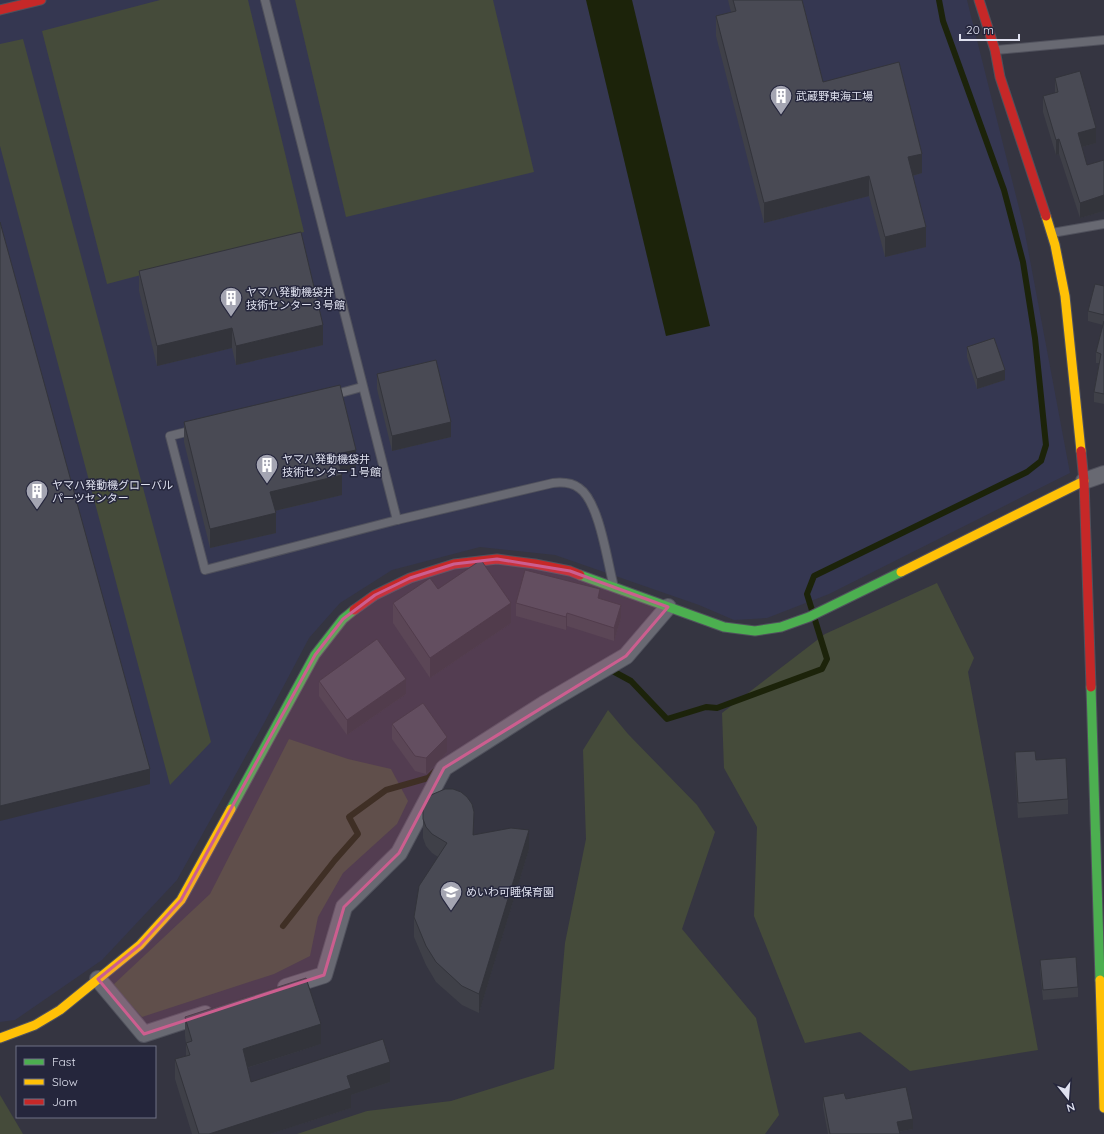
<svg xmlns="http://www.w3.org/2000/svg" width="1104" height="1134" viewBox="0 0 1104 1134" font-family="Quicksand,'Noto Sans JP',sans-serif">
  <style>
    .built { fill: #353751 }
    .green { fill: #454b3a }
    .water { fill: #1c230a }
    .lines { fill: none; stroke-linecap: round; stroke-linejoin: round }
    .stream { stroke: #1c230a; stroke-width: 6 }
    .lane-casing { stroke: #50515c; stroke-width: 10 }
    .street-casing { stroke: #50515c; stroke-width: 18 }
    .fast-casing { stroke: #50515c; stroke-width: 11 }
    .slow-casing { stroke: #50515c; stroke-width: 11 }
    .jam-casing { stroke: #50515c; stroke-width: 11 }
    .lane { stroke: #686972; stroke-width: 8 }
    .street { stroke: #686972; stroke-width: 16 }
    .fast { stroke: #4caf50; stroke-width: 9 }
    .slow { stroke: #ffc107; stroke-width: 9 }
    .jam { stroke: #c62828; stroke-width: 9 }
    .wall { fill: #3f4048 }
    .shaded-wall { fill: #33343b }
    .building { fill: #494a54; stroke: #33343b }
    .marked { fill: #cc5e8f; fill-opacity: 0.2; stroke: #cc5e8f; stroke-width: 3; stroke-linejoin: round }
    .labels { text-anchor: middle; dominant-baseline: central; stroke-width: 3; stroke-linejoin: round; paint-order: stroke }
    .poi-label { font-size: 11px; fill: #dfe1ef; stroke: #25263c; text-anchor: start }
  </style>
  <rect width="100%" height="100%" fill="#353541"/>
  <polygon class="built" points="0,0 967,0 1024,228 1070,473 829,594 767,618 734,620 699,605 555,555 480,547 392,570 340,603 309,638 263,725 177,880 102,960 15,1020 0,1022"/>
  <g class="green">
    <polygon points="160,0 248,0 304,232 107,284 42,31"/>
    <polygon points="295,0 493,0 534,172 346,217"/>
    <polygon points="23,39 211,742 170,785 0,146 0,44"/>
    <polygon points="937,583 974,658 968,672 1038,1050 910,1071 860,1032 805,1043 754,916 757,827 724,768 722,713 825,634"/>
    <polygon points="608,710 628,734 697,805 715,832 682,929 756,1018 779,1115 765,1134 297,1134 367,1111 451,1101 554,1069 565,943 586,839 583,750"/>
    <polygon points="289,739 348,759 391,769 408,801 397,824 343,873 318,917 310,956 274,974 142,1017 113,985 210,894"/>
    <polygon points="0,1095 23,1134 0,1134"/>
  </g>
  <polygon class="water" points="586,0 632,0 710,326 666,336"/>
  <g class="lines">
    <g class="stream">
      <polyline points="609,669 631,681 667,719 706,707 717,708 822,669 827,659 807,594 814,576 1027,472 1041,461 1046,445 1035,338 1023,262 1004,190 943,21 939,0"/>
      <polyline points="283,926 335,860 358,834 349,817 386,790 428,778 436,770"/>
    </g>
    <g class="lane-casing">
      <g id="lane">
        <polyline points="996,50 1104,40"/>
        <polyline points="1052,233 1104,224"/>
        <polyline points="333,395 362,387"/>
        <polyline points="194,430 170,436 205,570 397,520 265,0"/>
        <path d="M397,520l156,-37c9,-1 18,-1 26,5 20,13 28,72 34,95"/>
      </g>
    </g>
    <g class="street-casing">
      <g id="street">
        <polyline points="1084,481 1104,474"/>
        <polyline points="98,979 144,1034 205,1014"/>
        <polyline points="286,987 324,975 344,907 399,853 444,768 544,704 626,656 668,607"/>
      </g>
    </g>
    <g class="fast-casing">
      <g id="fast">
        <polyline points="580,575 724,627 755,631 781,627 809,617 901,572"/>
        <polyline points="1091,687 1100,980"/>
        <polyline points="231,809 315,655 343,619 354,610"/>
      </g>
    </g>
    <g class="slow-casing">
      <g id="slow">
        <polyline points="1046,216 1055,245 1065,296 1081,451"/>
        <polyline points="901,572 1084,481"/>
        <polyline points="1100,980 1104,1108"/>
        <polyline points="0,1038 35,1025 60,1010 140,945 181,900 231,809"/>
      </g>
    </g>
    <g class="jam-casing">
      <g id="jam">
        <polyline points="979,0 995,50 1000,77 1046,216"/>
        <polyline points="0,10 41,0"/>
        <polyline points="1081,451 1084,481 1091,687"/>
        <polyline points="354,610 375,595 410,578 454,564 497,559 535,564 570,571 580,575"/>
      </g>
    </g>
    <use href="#lane" class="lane"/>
    <use href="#street" class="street"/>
    <use href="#fast" class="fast"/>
    <use href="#slow" class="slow"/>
    <use href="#jam" class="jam"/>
  </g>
  <g class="wall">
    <polygon points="728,0 802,0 823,82 922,173 913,176 926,247 885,257 869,196 764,223 716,36 716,16 731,12"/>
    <polygon points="1055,78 1096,143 1082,147 1087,165 1104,160 1104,211 1080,218 1059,154 1056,155 1043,112 1043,96 1055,93"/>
    <polygon points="139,271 323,345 236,365 232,348 157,366 139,291"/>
    <polygon points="1104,286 1104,404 1094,402 1094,392 1099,363 1096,363 1096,352 1103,325 1088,321 1088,311"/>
    <polygon points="967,347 1005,380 977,389 967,357"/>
    <polygon points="377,374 451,437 392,451 377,389"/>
    <polygon points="184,422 356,470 341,473 342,495 275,511 276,533 210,548 184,442"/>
    <polygon points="438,589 511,623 430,678 393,623 393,603"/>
    <polygon points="600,598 621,618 614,641 567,626 566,630 516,616 516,603"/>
    <polygon points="319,681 406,694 347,735 319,696"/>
    <polygon points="392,724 447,752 426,774 415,771 392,739"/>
    <polygon points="1015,752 1036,760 1068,799 1068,814 1018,818 1015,767"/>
    <polygon points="423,809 474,835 529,849 479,1013 462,1005 436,982 426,965 414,937 414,917 438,857 432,853 426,846 423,838"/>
    <polygon points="1040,960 1078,987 1078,997 1043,1000 1040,970"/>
    <polygon points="185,1017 321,1044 247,1068 251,1082 390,1082 351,1095 351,1108 270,1134 192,1134 175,1079 175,1059 186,1056 186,1043 185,1036"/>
    <polygon points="823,1097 846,1099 913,1129 899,1132 900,1134 828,1134 823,1107"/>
  </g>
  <g class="shaded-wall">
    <polygon points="1096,128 1096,143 1078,148 1078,133"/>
    <polygon points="1059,139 1059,154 1056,155 1056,140"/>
    <polygon points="922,154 922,173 908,177 908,157"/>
    <polygon points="869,176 869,196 764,223 764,203"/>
    <polygon points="1104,195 1104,211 1080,218 1080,203"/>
    <polygon points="926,227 926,247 885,257 885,237"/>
    <polygon points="323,325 323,345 236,365 236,346"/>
    <polygon points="232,328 232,348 157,366 157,346"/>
    <polygon points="1005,370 1005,380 977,389 977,379"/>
    <polygon points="451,422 451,437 392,451 392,436"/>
    <polygon points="356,450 356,470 337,474 337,454"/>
    <polygon points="342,475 342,495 270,512 270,492"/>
    <polygon points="276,513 276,533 210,548 210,529"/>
    <polygon points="600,589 600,602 598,598"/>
    <polygon points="511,603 511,623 430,678 430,658"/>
    <polygon points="621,605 621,618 614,641 614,628"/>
    <polygon points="567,613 567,626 566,630 566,617"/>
    <polygon points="406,679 406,694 347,735 347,720"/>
    <polygon points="447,737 447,752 426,774 426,758"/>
    <polygon points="150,769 150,784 0,821 0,806"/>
    <polygon points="474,812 474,831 473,854 473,835"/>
    <polygon points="529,830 529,849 479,1013 479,994"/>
    <polygon points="321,1024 321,1044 243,1069 243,1049"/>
    <polygon points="390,1062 390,1082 351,1095 351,1108 270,1134 209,1134 347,1076"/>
    <polygon points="913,1119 913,1129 897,1132 897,1122"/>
  </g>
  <g class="building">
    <polygon points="733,0 802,0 823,82 899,62 922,154 908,157 926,227 885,237 869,176 764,203 716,16 736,11"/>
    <polygon points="1080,71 1096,128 1078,133 1087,165 1104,160 1104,195 1080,203 1059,139 1056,140 1043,96 1058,92 1055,78"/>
    <polygon points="0,222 150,769 0,806"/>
    <polygon points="301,232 323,325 236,346 232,328 157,346 139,271"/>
    <polygon points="1095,284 1104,286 1104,315 1088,311"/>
    <polygon points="1104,321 1104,394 1094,392 1101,354 1096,352"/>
    <polygon points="994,338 1005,370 977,379 967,347"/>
    <polygon points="436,360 451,422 392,436 377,374"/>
    <polygon points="340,385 356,450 337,454 342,475 270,492 276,513 210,529 184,422"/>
    <polygon points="481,560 511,603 430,658 393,603 430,578 438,589"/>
    <polygon points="525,570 600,589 598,598 621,605 614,628 567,613 566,617 516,603"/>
    <polygon points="377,639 406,679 347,720 319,681"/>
    <polygon points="423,703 447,737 426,758 415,756 392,724"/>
    <polygon points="1035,751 1036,760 1066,758 1068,799 1018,803 1015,752"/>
    <polygon points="445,789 453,789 461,792 467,797 472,804 474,812 473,835 511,828 529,830 479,994 462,986 436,962 426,946 414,917 419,886 447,843 432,834 426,827 423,819 423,809 431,795"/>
    <polygon points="1076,957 1078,987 1043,990 1040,960"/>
    <polygon points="306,978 321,1024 243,1049 251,1082 383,1039 390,1062 347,1076 351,1088 209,1134 199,1134 175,1059 190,1055 186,1043 192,1041 185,1017"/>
    <polygon points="906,1087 913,1119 897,1122 900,1134 830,1134 823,1097 844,1093 846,1099"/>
  </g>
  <path class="marked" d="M497,559l73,12 98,36 -42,49 -182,112 -45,85 -55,54 -20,68 -180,59 -46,-55 42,-34 41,-45 134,-245 28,-36 32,-24 35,-17 44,-14z"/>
  <defs>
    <g id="building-pin" transform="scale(1.15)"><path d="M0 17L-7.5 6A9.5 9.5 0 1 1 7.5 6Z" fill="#a4a5b2" stroke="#25263c"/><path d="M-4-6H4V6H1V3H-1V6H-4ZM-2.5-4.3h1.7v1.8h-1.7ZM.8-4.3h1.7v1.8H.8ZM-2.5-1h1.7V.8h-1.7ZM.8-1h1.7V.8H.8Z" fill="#fff"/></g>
    <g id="school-pin" transform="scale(1.15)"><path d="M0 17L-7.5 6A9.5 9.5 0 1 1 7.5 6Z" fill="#a4a5b2" stroke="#25263c"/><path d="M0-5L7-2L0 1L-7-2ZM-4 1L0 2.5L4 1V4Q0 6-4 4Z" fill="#fff"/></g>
  </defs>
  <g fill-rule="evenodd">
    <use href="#building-pin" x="781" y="96"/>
    <use href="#building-pin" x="231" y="298"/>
    <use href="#building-pin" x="267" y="465"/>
    <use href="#building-pin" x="37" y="491"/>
    <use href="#school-pin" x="451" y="892"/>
  </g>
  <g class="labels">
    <g class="poi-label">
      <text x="796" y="96">武蔵野東海工場</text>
      <text x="246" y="292">ヤマハ発動機袋井<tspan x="246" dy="13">技術センター３号館</tspan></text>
      <text x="282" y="459">ヤマハ発動機袋井<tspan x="282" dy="13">技術センター１号館</tspan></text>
      <text x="52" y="485">ヤマハ発動機グローバル<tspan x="52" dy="13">パーツセンター</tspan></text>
      <text x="466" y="892">めいわ可睡保育園</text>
    </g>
  </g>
  <rect x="16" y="1046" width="140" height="72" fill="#25263c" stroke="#6f7184"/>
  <rect x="24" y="1059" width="20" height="6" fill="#4caf50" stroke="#6f7184"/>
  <text x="52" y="1066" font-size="12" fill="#dfe1ef">Fast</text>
  <rect x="24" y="1079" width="20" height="6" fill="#ffc107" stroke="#6f7184"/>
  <text x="52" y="1086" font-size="12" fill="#dfe1ef">Slow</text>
  <rect x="24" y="1099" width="20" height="6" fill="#c62828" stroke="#6f7184"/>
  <text x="52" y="1106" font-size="12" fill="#dfe1ef">Jam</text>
  <g transform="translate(1068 1098) rotate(163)" stroke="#25263c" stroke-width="3" paint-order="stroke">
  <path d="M0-3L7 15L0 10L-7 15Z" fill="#dfe1ef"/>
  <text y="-6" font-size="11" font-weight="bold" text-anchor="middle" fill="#dfe1ef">N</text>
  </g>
  <path d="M960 34v6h59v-6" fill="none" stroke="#dfe1ef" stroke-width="2"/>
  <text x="966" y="34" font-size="12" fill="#dfe1ef" stroke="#25263c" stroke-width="3" paint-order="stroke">20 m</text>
</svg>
